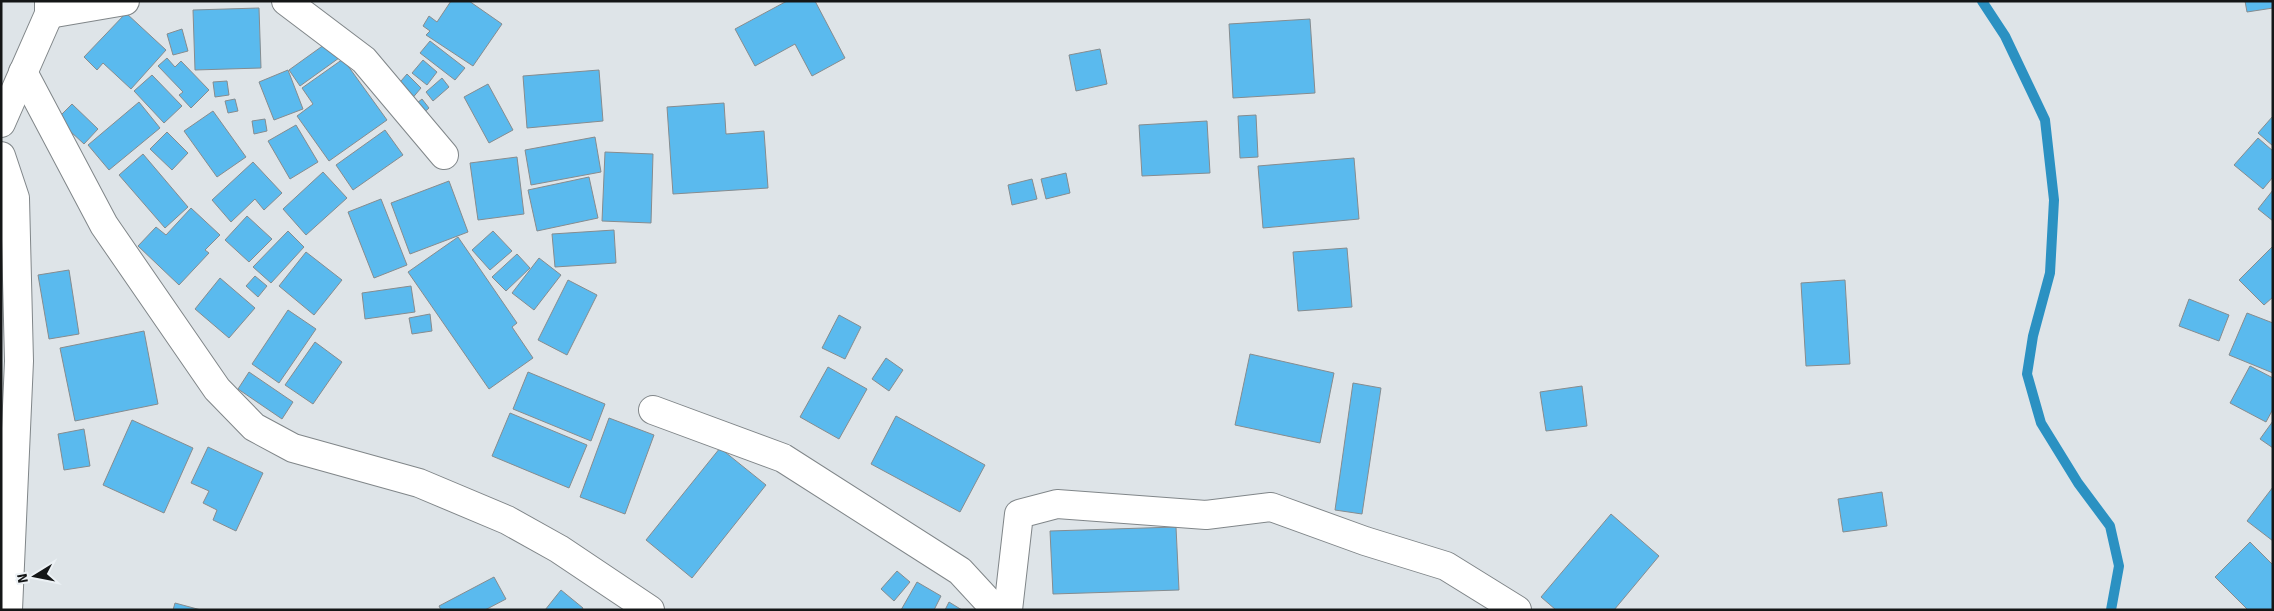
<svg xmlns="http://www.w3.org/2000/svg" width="2274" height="611" viewBox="0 0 2274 611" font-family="Signika,sans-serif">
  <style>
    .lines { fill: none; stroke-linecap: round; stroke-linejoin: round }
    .stream { stroke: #2b91c2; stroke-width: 10 }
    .building { fill: #5abaee; stroke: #868c8f }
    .street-casing { stroke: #808689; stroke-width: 30 }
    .street { stroke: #fff; stroke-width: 28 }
  </style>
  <rect width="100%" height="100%" fill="#dee4e8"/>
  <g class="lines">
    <polyline class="stream" points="1982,1 2005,36 2045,120 2054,200 2050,273 2033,336 2027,374 2041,423 2078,483 2110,526 2119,566 2111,610"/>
  </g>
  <g class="building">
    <polygon points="451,1 469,1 502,24 473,66 426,35 430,31 423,26 429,16 437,22"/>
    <polygon points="787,1 815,1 845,58 812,76 795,44 755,66 735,29"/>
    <polygon points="2245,1 2273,1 2273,8 2247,12"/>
    <polygon points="259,8 261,68 195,70 193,10"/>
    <polygon points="126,13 166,50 131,89 103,63 97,70 84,57"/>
    <polygon points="1310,19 1315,93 1233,98 1229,24"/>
    <polygon points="182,29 188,51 173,55 167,34"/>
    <polygon points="430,41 465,68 455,80 420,53"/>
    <polygon points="328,42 339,58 300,86 289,70"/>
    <polygon points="1100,49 1107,84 1076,91 1069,55"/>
    <polygon points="167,58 175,67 181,61 209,90 191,108 179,95 183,92 158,66"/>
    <polygon points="343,59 387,120 329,161 297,116 313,104 302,88"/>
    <polygon points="423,60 437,72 427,85 412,73"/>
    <polygon points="288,70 303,109 274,120 259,82"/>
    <polygon points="599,70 603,121 527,128 523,76"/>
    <polygon points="407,74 421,88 410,101 395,88"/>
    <polygon points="152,75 182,106 164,123 134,91"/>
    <polygon points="442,78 449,87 433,101 426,92"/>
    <polygon points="227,81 229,95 215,97 213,82"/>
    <polygon points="488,84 513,130 489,143 464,97"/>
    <polygon points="235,99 238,111 228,113 225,101"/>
    <polygon points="422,99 429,108 419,117 412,107"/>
    <polygon points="139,102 160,128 109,170 88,145"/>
    <polygon points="724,103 726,134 764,131 768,188 673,194 667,107"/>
    <polygon points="72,104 98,129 84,144 57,119"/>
    <polygon points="213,111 246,157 217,177 184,131"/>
    <polygon points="1256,115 1258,157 1240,158 1238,116"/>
    <polygon points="2273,116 2273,146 2258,133"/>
    <polygon points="265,119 267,131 254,134 252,121"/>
    <polygon points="1207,121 1210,173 1142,176 1139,125"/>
    <polygon points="296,125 318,162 290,179 268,141"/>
    <polygon points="385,130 403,155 353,190 336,165"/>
    <polygon points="167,132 188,153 172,170 150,149"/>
    <polygon points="595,137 601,172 531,185 525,150"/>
    <polygon points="2258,138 2273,151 2273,177 2263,189 2234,165"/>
    <polygon points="605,152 653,154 651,223 602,221"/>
    <polygon points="143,154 188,207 165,228 119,175"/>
    <polygon points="517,157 524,214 478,220 470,163"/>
    <polygon points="1354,158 1359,219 1263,228 1258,166"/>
    <polygon points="253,162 282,193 264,210 255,199 231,222 212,200"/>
    <polygon points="323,172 347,198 306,235 283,209"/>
    <polygon points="1066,173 1070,193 1046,199 1041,179"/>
    <polygon points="589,177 598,218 537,231 528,190"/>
    <polygon points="1032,179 1037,199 1012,205 1008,185"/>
    <polygon points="449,181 468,232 410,254 391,203"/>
    <polygon points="2273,190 2273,221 2258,209"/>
    <polygon points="381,199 407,265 374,278 348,212"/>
    <polygon points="191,208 220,235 205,250 209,253 179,285 138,246 156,227 166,235"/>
    <polygon points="247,216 272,239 249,262 225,240"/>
    <polygon points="614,230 616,263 555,267 552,234"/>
    <polygon points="288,231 304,247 271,283 253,267"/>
    <polygon points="493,231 512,251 490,270 472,250"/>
    <polygon points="458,237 517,323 512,327 533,358 489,389 408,272"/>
    <polygon points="2273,246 2273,297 2264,305 2239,280"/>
    <polygon points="1347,248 1352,307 1298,311 1293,252"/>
    <polygon points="306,252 342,280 314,315 279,286"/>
    <polygon points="517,254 530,268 506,291 492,277"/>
    <polygon points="539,258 561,275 534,310 512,293"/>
    <polygon points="69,270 79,334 49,339 38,275"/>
    <polygon points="255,276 267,286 258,297 246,286"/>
    <polygon points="220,278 255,308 229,338 195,309"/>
    <polygon points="568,280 597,295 567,355 538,340"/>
    <polygon points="1845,280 1850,364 1806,366 1801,283"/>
    <polygon points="411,286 415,312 365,319 362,293"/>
    <polygon points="2189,299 2229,315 2219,341 2179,326"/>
    <polygon points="288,310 316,329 279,383 252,364"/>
    <polygon points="2247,313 2273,323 2273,373 2229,355"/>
    <polygon points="430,314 432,331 412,334 409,318"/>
    <polygon points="839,315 861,327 845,359 822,348"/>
    <polygon points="144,331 158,404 75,421 60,348"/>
    <polygon points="315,342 342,362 313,404 285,385"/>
    <polygon points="1250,354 1334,373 1320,443 1235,425"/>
    <polygon points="886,358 903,370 889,391 872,379"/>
    <polygon points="2250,366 2273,378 2273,409 2266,422 2230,403"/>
    <polygon points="828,367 867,389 839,439 800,417"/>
    <polygon points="249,372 293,402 282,419 238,389"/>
    <polygon points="528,372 605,404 591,441 513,409"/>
    <polygon points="1353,383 1381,388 1362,514 1335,510"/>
    <polygon points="1582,386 1587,426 1546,431 1540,392"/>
    <polygon points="510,413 587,445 569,488 492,456"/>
    <polygon points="896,416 985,465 960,512 871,464"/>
    <polygon points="609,418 654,435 625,514 580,497"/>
    <polygon points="132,420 193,448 164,513 103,485"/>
    <polygon points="2273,421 2273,448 2260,439"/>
    <polygon points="84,429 90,466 64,470 58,434"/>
    <polygon points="208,447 263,473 236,531 213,520 217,510 203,503 209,491 191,483"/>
    <polygon points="720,448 766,485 692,578 646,540"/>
    <polygon points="2273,487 2273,541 2247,521"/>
    <polygon points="1882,492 1887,526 1843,532 1838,499"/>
    <polygon points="1611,514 1659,556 1614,610 1556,610 1541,597"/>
    <polygon points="1176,527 1179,590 1053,594 1050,531"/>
    <polygon points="2250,542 2273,565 2273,610 2248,610 2215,577"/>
    <polygon points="897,571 910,582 894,601 881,589"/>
    <polygon points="494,577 506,599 485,610 441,610 439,606"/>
    <polygon points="917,582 941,596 934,610 901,610"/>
    <polygon points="561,590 583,608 582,610 545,610"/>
    <polygon points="949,602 962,610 945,610"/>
    <polygon points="175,603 201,610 173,610"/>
  </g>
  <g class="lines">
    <g class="street-casing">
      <g id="street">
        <polyline points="286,1 364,60 444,155"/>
        <polyline points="49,14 125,1"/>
        <polyline points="23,72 104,225 217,389 254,427 293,448 419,483 507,520 559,549 650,610"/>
        <polyline points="1,123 49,14 49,1"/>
        <polyline points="1,156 15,198 19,361 8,610"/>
        <polyline points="653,410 783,458 960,571 996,610"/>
        <polyline points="1008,610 1019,514 1057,504 1206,515 1271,507 1365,541 1446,566 1517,610"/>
      </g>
    </g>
    <use href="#street" class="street"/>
  </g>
  <rect width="2274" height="611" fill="none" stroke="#141617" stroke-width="5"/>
  <g transform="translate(35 576) rotate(260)" stroke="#ecf1f5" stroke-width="4" paint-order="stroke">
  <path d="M0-4L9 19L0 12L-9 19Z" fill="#141617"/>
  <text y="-8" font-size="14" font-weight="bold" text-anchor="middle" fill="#141617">N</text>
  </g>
</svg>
